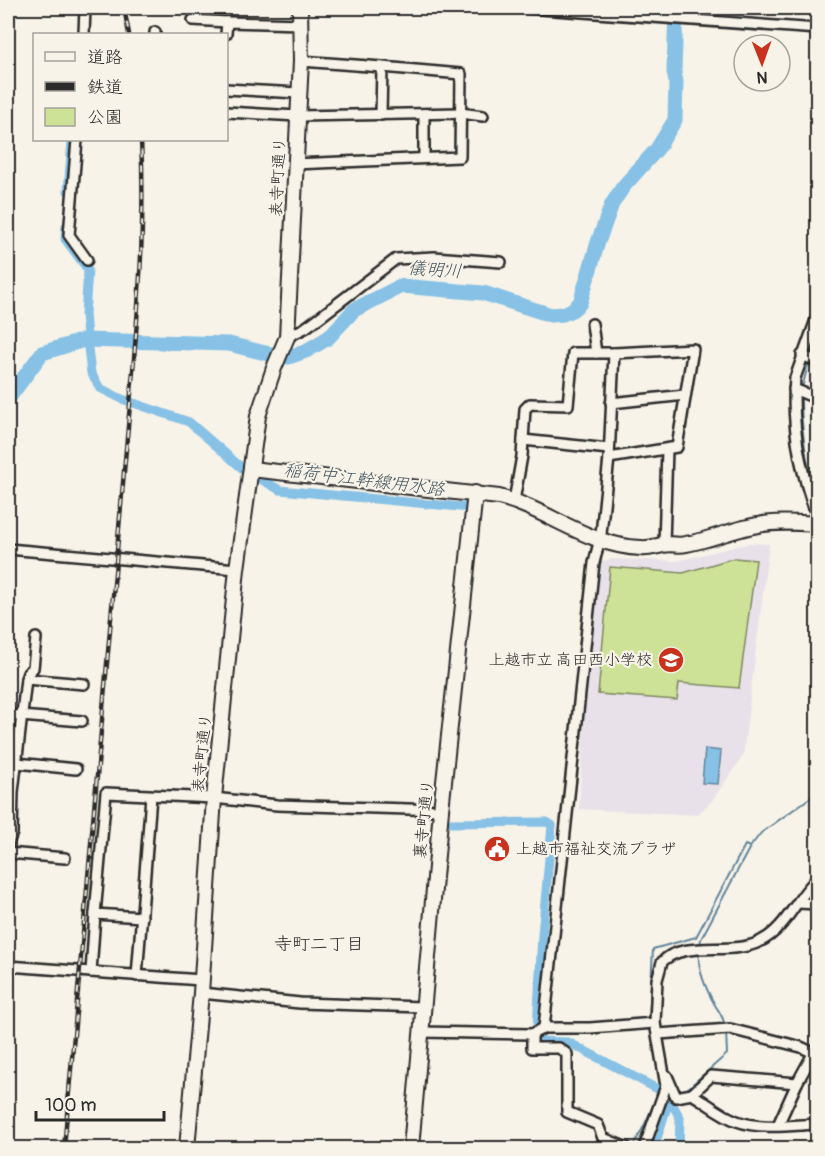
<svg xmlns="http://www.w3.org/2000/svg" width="825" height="1156" viewBox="0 0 825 1156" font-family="Pangolin,'Klee One',sans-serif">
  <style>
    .built { fill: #e8e1e9 }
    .green { fill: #cee297; stroke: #7c8661; stroke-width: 1.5 }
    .water { fill: #87c1e6; stroke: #62859b; stroke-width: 1.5 }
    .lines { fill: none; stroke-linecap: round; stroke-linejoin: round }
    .stream { stroke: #62859b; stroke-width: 2 }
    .canal { stroke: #87c1e6; stroke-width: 9 }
    .river { stroke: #87c1e6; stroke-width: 15 }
    .street-casing { stroke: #2b2b2b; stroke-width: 14 }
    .secondary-casing { stroke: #2b2b2b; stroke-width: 18 }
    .street { stroke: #f7f3e8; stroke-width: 9 }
    .secondary { stroke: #f7f3e8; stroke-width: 14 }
    .rail-casing { stroke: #2b2b2b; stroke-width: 4.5 }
    .rail { stroke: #f7f3e8; stroke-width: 2; stroke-dasharray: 7; stroke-linecap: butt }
    .labels { text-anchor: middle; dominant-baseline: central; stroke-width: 4.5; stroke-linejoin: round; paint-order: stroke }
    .street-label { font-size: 16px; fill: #2b2b2b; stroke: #f7f3e8 }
    .poi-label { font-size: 16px; fill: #2b2b2b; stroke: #f7f3e8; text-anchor: end }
    .water-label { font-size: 18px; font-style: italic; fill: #475863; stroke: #f7f3e8 }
    .neighbourhood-label { font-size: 18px; fill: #2b2b2b; stroke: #f7f3e8 }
  </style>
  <rect width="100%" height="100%" fill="#f7f3e8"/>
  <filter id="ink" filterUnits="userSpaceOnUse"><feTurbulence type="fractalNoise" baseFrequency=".0167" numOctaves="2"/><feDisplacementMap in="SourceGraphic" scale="12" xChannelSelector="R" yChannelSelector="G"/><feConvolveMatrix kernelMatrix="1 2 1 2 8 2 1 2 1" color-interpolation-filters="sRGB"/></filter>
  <g filter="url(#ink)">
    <polygon class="built" points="750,543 769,544 743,756 711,802 697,815 579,809 594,563 613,559 677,561"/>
    <polygon class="green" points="734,558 756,560 739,688 679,683 677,700 598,694 610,567 683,573"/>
    <polygon class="water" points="705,749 721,751 718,784 702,783"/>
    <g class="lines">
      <g class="stream">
        <polyline points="811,356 818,339"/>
        <polyline points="802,388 809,361"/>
        <path d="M801,396c0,31 5,74 17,103"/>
        <polyline points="700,946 701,939 750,847"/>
        <path d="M699,952c-2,18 7,37 16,53 5,8 9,13 10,22"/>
        <polyline points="649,1021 653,949 696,937 745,845 750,847 761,833 818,792"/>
        <polyline points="650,1027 656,1053"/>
        <polyline points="686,1090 727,1054 726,1032"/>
        <polyline points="668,1104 673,1100"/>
        <path d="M631,1148c14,-18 19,-38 29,-58"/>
      </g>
      <g class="canal">
        <polyline points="68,191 72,140"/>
        <polyline points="66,226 65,239 88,270 85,314 88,348 91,373 100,388 122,399 189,422 243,469"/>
        <polyline points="257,477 280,490 470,508"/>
        <polyline points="451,823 547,822 552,825 542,935 537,1029 538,1041 568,1042 667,1094 680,1118 679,1148"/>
        <polyline points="654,1148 668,1104"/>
      </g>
      <polyline class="river" points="8,399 42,353 84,340 229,344 265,353 289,357 306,351 328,338 354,310 401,286 483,293 551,315 563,314 572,310 580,303 598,242 612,204 623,187 657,149 675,120 676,82 674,72 676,8"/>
      <g class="street-casing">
        <g id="street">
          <polyline points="527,8 818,29"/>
          <polyline points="8,10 8,8"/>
          <polyline points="193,20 227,22"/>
          <polyline points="155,32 155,34"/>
          <polyline points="84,34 85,8"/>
          <polyline points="226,34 227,22 301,24"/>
          <polyline points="301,61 382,67 381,115"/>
          <polyline points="226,89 299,93"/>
          <polyline points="226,112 298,116 460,113 483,116"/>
          <polyline points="77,140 69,235 87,260"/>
          <polyline points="424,158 424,114"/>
          <polyline points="294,164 460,157 461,74 382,67"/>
          <path d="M818,314l-23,64c-4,48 6,97 23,141"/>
          <polyline points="592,324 596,353"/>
          <polyline points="287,337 305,328 320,317 396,259 434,257 501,262"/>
          <polyline points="802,355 818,362"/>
          <polyline points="794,389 818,399"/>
          <polyline points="611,403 685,395"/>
          <polyline points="523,440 609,449"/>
          <polyline points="609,458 677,447 693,349 614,353"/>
          <polyline points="514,501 522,456 525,409 530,404 568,405 573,353 614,353 609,458 601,534 594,563 544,1028"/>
          <polyline points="664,544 667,449"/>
          <polyline points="8,549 237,569"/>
          <polyline points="26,679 84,684"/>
          <polyline points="8,715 82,721"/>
          <polyline points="17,763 76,769"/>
          <polyline points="8,843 12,833 13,792 26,679 28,673 33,668 36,638"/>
          <polyline points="8,853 65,858"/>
          <polyline points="798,903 818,904"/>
          <polyline points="142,917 95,914 106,793 214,798 277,805 441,810"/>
          <polyline points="8,966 201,980"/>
          <polyline points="91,972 95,914"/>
          <polyline points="137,976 151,796"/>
          <polyline points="201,993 300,1003 423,1007"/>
          <polyline points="421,1032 532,1034 544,1028 590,1028 655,1023"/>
          <polyline points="532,1034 532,1048 559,1048 567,1054 567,1112 598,1125 603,1138 627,1148"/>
          <polyline points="658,1034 730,1029 801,1047 818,1055"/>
          <polyline points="667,1076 676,1097 692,1094"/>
          <path d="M797,1083l-86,-7 -19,18c15,9 29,21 45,27 24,9 56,4 81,3"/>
          <polyline points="778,1125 797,1083 814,1052"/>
          <path d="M644,1148l22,-62 -11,-63 2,-43 5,-18c22,-23 68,-6 97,-20 28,-13 37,-45 59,-64"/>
        </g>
      </g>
      <g class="secondary-casing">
        <g id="secondary">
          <path d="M251,469l248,28c49,12 88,49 142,51 8,1 15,-2 22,-3 8,-2 16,1 23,-1 24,-4 47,-15 72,-19 19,-4 40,-2 60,-1"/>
          <polyline points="187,1148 201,993 214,798 237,569 258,416 274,368 287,337 301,61 300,8"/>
          <polyline points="411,1148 441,810 475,493"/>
        </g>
      </g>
      <use href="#street" class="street"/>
      <use href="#secondary" class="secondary"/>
      <g class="rail-casing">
        <g id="rail">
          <polyline points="124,8 129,34"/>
          <path d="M64,1148l70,-789c6,-73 11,-146 7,-219"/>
        </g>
      </g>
      <use href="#rail" class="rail"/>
    </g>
  </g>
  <defs>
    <g id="school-disc" transform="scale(1.35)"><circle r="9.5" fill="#c8321e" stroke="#f7f3e8"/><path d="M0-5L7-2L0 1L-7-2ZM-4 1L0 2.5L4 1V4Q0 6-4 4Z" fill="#fff"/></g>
    <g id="civic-disc" transform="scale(1.35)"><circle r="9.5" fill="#c8321e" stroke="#f7f3e8"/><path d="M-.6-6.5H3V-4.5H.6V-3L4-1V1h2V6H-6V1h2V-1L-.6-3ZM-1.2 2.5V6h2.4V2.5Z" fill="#fff"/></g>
  </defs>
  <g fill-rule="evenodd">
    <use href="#school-disc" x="671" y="660"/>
    <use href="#civic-disc" x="497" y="849"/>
  </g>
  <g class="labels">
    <g class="street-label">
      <text transform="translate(278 177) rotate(-87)">表寺町通り</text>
      <text transform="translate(202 753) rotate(-84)">表寺町通り</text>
      <text transform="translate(424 819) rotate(-84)">裏寺町通り</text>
    </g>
    <g class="poi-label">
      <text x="652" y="660">上越市立 高田西小学校</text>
      <text x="516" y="849" text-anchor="start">上越市福祉交流プラザ</text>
    </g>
    <g class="water-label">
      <text transform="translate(435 270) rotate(4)">儀明川</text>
      <text transform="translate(364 480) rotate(7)">稲荷中江幹線用水路</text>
    </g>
    <g class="neighbourhood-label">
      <text x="319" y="944">寺町二丁目</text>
    </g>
  </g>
  <rect width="825" height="1156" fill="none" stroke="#f7f3e8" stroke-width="30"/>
  <rect x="15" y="15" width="795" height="1126" fill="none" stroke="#2b2b2b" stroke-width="2" filter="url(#ink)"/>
  <rect x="33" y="33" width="195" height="108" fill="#f7f3e8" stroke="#a5a39c" stroke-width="1.5"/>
  <rect x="45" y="52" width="30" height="9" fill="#f7f3e8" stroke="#a5a39c" stroke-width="1.5"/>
  <text x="87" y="63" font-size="18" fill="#2b2b2b">道路</text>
  <rect x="45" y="82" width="30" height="9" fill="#2b2b2b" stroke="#a5a39c" stroke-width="1.5"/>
  <text x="87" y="93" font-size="18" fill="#2b2b2b">鉄道</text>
  <rect x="45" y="108" width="30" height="18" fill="#cee297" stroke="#a5a39c" stroke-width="1.5"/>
  <text x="87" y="123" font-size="18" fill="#2b2b2b">公園</text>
  <g transform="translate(762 63) rotate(179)"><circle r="28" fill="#f7f3e8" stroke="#a5a39c" stroke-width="1.5"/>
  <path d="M0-4.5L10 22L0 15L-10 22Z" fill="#c8321e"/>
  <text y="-9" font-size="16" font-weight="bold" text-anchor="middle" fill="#2b2b2b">N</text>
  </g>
  <path d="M36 1111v9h128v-9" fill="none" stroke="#2b2b2b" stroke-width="3"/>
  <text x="45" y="1111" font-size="18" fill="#2b2b2b" stroke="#f7f3e8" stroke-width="4.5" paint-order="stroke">100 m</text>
</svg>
